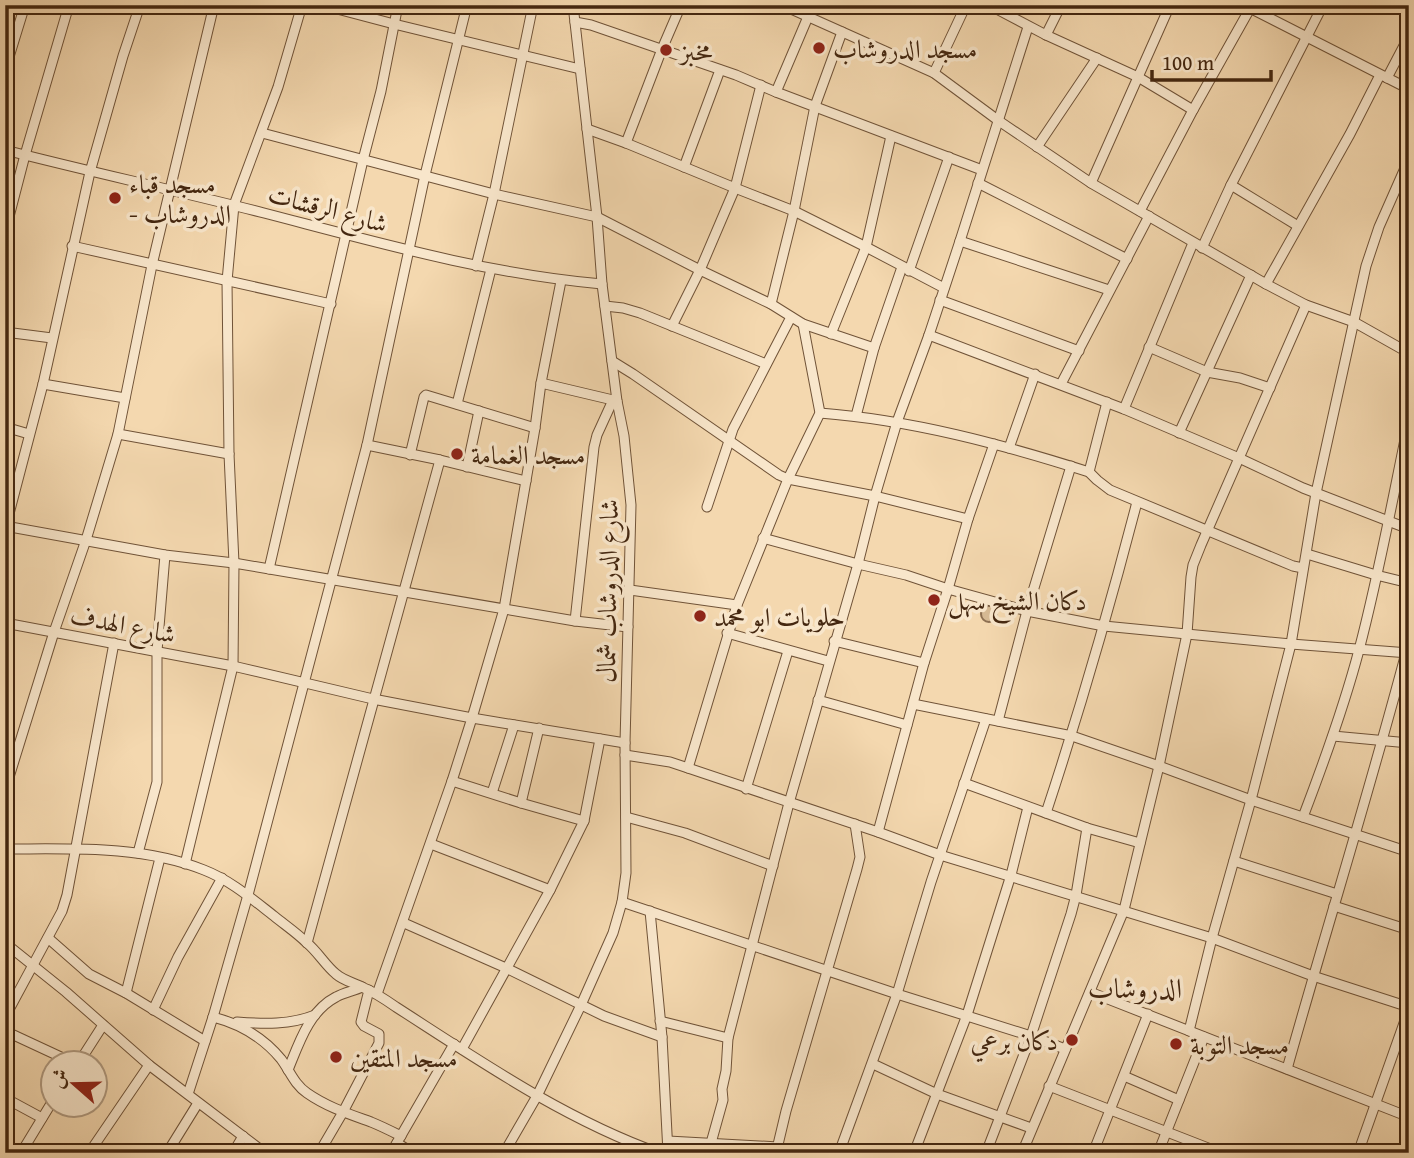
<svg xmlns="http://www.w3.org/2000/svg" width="1414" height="1158" viewBox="0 0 1414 1158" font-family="'Gentium Book Plus',Amiri,serif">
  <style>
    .green { fill: #d6ba94; stroke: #8d7052; stroke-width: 2 }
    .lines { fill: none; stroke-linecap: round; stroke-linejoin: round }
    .minor-casing { stroke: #705338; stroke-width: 11 }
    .minor { stroke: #f8e6cb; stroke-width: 9 }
    .poi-dot { fill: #8f2418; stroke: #f8e6cb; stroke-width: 2.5 }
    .labels { text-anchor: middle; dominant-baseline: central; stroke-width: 7; stroke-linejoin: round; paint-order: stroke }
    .poi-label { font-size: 26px; fill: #442710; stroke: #f8e6cb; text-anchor: start }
    .street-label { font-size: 26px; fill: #442710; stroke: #f8e6cb }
    .neighbourhood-label { font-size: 28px; fill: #442710; stroke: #f8e6cb }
  </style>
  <rect width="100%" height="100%" fill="#f4d8af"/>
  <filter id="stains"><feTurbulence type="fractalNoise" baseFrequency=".00286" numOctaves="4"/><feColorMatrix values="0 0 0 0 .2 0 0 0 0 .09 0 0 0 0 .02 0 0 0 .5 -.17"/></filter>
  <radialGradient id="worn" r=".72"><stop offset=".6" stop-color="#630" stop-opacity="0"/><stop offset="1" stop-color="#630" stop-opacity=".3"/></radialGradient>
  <circle class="green" cx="989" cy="614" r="8"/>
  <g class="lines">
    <g class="minor-casing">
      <g id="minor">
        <polyline points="322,5 394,24 580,69"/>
        <polyline points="782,5 934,73 999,121 1091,183 1266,284 1306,305 1354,322 1409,353"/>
        <polyline points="989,5 1046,35 1138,77 1193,110"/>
        <polyline points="1244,5 1409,89"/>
        <polyline points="575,22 591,25 736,75 776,92 982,170"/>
        <polyline points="1046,35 1061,5"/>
        <polyline points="5,70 25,5"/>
        <polyline points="934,73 966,5"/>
        <polyline points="1387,78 1409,36"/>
        <polyline points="776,92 813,5"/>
        <polyline points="587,129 626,143 735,188 794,211 866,247 944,288"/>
        <polyline points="262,133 494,194 597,217 700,270 771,304 803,324 874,348"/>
        <polyline points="626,143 662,49 681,5"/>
        <polyline points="1037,147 1097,58"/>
        <path d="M5,150c86,22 173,41 259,63 112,29 223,61 338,71"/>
        <polyline points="684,167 720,70"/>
        <polyline points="978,183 1127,259"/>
        <polyline points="1091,183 1170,5"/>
        <polyline points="1231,185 1298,226"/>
        <polyline points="1140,211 1193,110 1252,5"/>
        <polyline points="5,232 25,155 69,5"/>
        <polyline points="960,241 1109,290"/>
        <polyline points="72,246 331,304"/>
        <polyline points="1202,248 1231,185 1323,5"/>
        <polyline points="476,266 494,194 533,5"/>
        <polyline points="909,271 949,157"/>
        <polyline points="1266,284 1350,134 1380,75"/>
        <polyline points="940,300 1079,351"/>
        <polyline points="771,304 794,211 815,106 842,32"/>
        <polyline points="605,306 623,308 640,313 766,364"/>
        <polyline points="672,326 700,270 735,188 761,85"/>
        <polyline points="5,332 52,338"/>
        <polyline points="831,334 866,247 891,136"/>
        <polyline points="929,335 1124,409 1239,458 1303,488 1409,529"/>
        <polyline points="1149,347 1207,372 1240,378 1270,388"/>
        <polyline points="612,361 633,374 779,475 788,479 875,496 968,519"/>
        <polyline points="541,383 617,401"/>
        <polyline points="43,384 125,398"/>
        <polyline points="1061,384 1149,216"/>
        <polyline points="457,404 491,269"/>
        <polyline points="1124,409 1193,243"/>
        <path d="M820,413c92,7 181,31 269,59l8,8 13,10 183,76 10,2"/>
        <polyline points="856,416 874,348 902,267"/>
        <polyline points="5,427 29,434"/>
        <polyline points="1179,433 1251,275"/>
        <polyline points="118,434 229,454"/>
        <polyline points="367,445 440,460 526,481"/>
        <polyline points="1009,448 1035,374"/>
        <polyline points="410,455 424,397 426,395 535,428"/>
        <polyline points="467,467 479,411"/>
        <polyline points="1089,472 1107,402"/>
        <polyline points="707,507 733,429 791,317"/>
        <polyline points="5,526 165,555 234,563 575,621 628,627"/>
        <polyline points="5,529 43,384 90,172 123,56 140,5"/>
        <polyline points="763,538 858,564 906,575 948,589 1027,611 1104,626 1291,644 1409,653"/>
        <polyline points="1307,554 1376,575 1409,583"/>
        <polyline points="269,569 363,160 381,91 398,5"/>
        <polyline points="630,590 737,605"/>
        <polyline points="575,621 594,447 597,435 613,400"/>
        <polyline points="5,623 233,666 373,699 472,718 625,743"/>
        <polyline points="727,633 828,661"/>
        <polyline points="834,641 924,663"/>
        <polyline points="818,700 907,725"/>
        <polyline points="913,704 1072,736 1159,766 1251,800 1409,852"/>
        <polyline points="998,721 1027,611 1071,466"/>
        <polyline points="1333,736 1409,743"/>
        <polyline points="625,755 670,762 688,768 878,832 940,855 1212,938 1313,976 1409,1007"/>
        <polyline points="688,768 737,605 788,479 820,413 803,324"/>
        <polyline points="452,781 521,803 584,821"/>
        <polyline points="964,783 1087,828 1140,843"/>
        <polyline points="746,789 788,651"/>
        <polyline points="5,790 54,632 86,540 118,434 152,265 214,5"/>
        <polyline points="492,793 514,725"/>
        <polyline points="521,803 539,728"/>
        <path d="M1046,813c34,-103 64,-207 91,-311"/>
        <polyline points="626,817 685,833 773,866"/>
        <path d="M1303,817c21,-55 41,-110 56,-167 20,-76 34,-153 50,-230"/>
        <polyline points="878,832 924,663 948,589 968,519 994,444"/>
        <polyline points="431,844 550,890"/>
        <path d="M5,849c66,0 136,-4 199,21 26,10 48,29 70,46 11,9 23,17 33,27 11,9 18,22 29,31 8,7 19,9 28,14 12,5 22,12 32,19 84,54 168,112 263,146"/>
        <polyline points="138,853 157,782 157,651 165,555"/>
        <polyline points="1234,861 1337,894"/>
        <polyline points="185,864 233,666 234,563 229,454 227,281 234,205 278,87 302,5"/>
        <polyline points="622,902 897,994 1031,1036 1065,1049"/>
        <polyline points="1334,906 1409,930"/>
        <polyline points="650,911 662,1037 668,1153"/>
        <polyline points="404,923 506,968 604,1016 662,1037"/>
        <polyline points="48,938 89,974 126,993 205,1041"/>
        <polyline points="5,943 66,992 149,1065 265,1153"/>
        <polyline points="307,943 440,460"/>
        <polyline points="1090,992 1409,1117"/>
        <polyline points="126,993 160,858"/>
        <polyline points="377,994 452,781 472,718 504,609 535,428 541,383 561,281"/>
        <polyline points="153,1010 178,957 222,878"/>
        <polyline points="5,1017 62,911 67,895 114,643"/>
        <path d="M213,1017c27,7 50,20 68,42 9,12 13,25 26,34 20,14 42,21 64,29 10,4 20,9 30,14"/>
        <polyline points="660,1021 728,1038"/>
        <path d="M237,1022c27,2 53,3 78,-7"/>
        <polyline points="5,1031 76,1064"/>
        <polyline points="1189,1031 1212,938 1251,800 1291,644 1316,493 1366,266 1379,227 1409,159"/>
        <polyline points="462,1049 550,890 584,821 600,739"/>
        <polyline points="78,1064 103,1025"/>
        <polyline points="873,1064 937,1094 1031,1128"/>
        <path d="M1287,1069c39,-139 82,-276 119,-416"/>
        <path d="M288,1070c11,-27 21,-59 48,-73 9,-5 18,-6 26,-10"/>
        <polyline points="1124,1076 1179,1100"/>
        <polyline points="1049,1086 1221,1153"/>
        <polyline points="188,1094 213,1017 248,895 367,445 425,175 467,5"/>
        <polyline points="5,1098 42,1118"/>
        <polyline points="668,1141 778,1147 797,1153"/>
        <polyline points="397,1143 413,1153"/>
        <polyline points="25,1147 35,1153"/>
        <polyline points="988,1148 997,1153"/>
        <polyline points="21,1153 52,1102"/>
        <polyline points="89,1153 149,1065"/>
        <polyline points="167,1153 198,1103"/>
        <polyline points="233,1153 243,1136"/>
        <polyline points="319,1153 343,1112 379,1043 379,1034 364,1026 361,1022 369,990"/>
        <polyline points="391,1153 454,1044"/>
        <polyline points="504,1153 537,1096 581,1005 613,933 622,902 626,873 625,743 631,505 624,436 617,401 602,284 597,217 573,5"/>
        <polyline points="712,1153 711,1143 723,1100 722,1089 726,1071 728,1038 789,803 858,564 875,496 897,422 929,335 960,241 1028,27"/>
        <polyline points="776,1153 786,1111 857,869 860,857 855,824"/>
        <polyline points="839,1153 897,994 931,882 986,719"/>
        <polyline points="914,1153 967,1015 1011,875 1028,807"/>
        <polyline points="986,1153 1031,1036 1071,914 1076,895 1087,828"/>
        <polyline points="1022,1153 1124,910 1159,766 1187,634 1191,577 1193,565 1201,545 1306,305"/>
        <polyline points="1093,1153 1148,1014"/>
        <polyline points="1158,1153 1204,1037"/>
        <polyline points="1358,1153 1409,1009"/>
      </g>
    </g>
    <use href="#minor" class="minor"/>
  </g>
  <g class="poi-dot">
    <circle cx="819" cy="48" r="7"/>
    <circle cx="666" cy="50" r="7"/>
    <circle cx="115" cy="198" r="7"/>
    <circle cx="457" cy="454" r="7"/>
    <circle cx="934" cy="600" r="7"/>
    <circle cx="700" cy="616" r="7"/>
    <circle cx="1072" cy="1040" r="7"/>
    <circle cx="1176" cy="1044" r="7"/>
    <circle cx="336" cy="1057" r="7"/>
  </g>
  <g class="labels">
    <g class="poi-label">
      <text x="833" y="48">مسجد الدروشاب</text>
      <text x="680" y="50">مخبز</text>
      <text x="129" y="183">مسجد قباء<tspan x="129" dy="30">- الدروشاب</tspan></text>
      <text x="471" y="454">مسجد الغمامة</text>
      <text x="948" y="600">دكان الشيخ سهل</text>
      <text x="714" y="616">حلويات ابو محمد</text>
      <text x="1058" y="1040" text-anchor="end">دكان برعي</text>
      <text x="1190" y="1044">مسجد التوبة</text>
      <text x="350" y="1057">مسجد المتقين</text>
    </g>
    <g class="street-label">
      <text transform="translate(328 208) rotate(15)">شارع الرقشات</text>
      <text transform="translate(607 591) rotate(-89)">شارع الدروشاب شمال</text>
      <text transform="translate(123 624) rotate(11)">شارع الهدف</text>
    </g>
    <g class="neighbourhood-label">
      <text x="1135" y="987">الدروشاب</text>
    </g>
  </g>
  <rect width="1414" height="1158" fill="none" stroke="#f4d8af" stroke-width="28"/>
  <rect x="7" y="7" width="1400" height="1144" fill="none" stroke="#442710" stroke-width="3.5"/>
  <rect x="14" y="14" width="1386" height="1130" fill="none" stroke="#442710" stroke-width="2"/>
  <g transform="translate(74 1084) rotate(290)"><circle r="33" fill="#f8e6cb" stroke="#b09a80" stroke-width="2"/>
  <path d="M0-5L12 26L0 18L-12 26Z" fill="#8f2418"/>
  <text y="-10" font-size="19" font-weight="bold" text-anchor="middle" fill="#442710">ش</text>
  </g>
  <path d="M1152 70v10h119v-10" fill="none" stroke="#442710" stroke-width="3.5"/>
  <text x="1162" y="70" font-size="21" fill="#442710" stroke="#f8e6cb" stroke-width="5" paint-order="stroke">100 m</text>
  <rect width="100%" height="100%" filter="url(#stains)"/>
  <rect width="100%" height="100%" fill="url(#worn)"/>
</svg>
